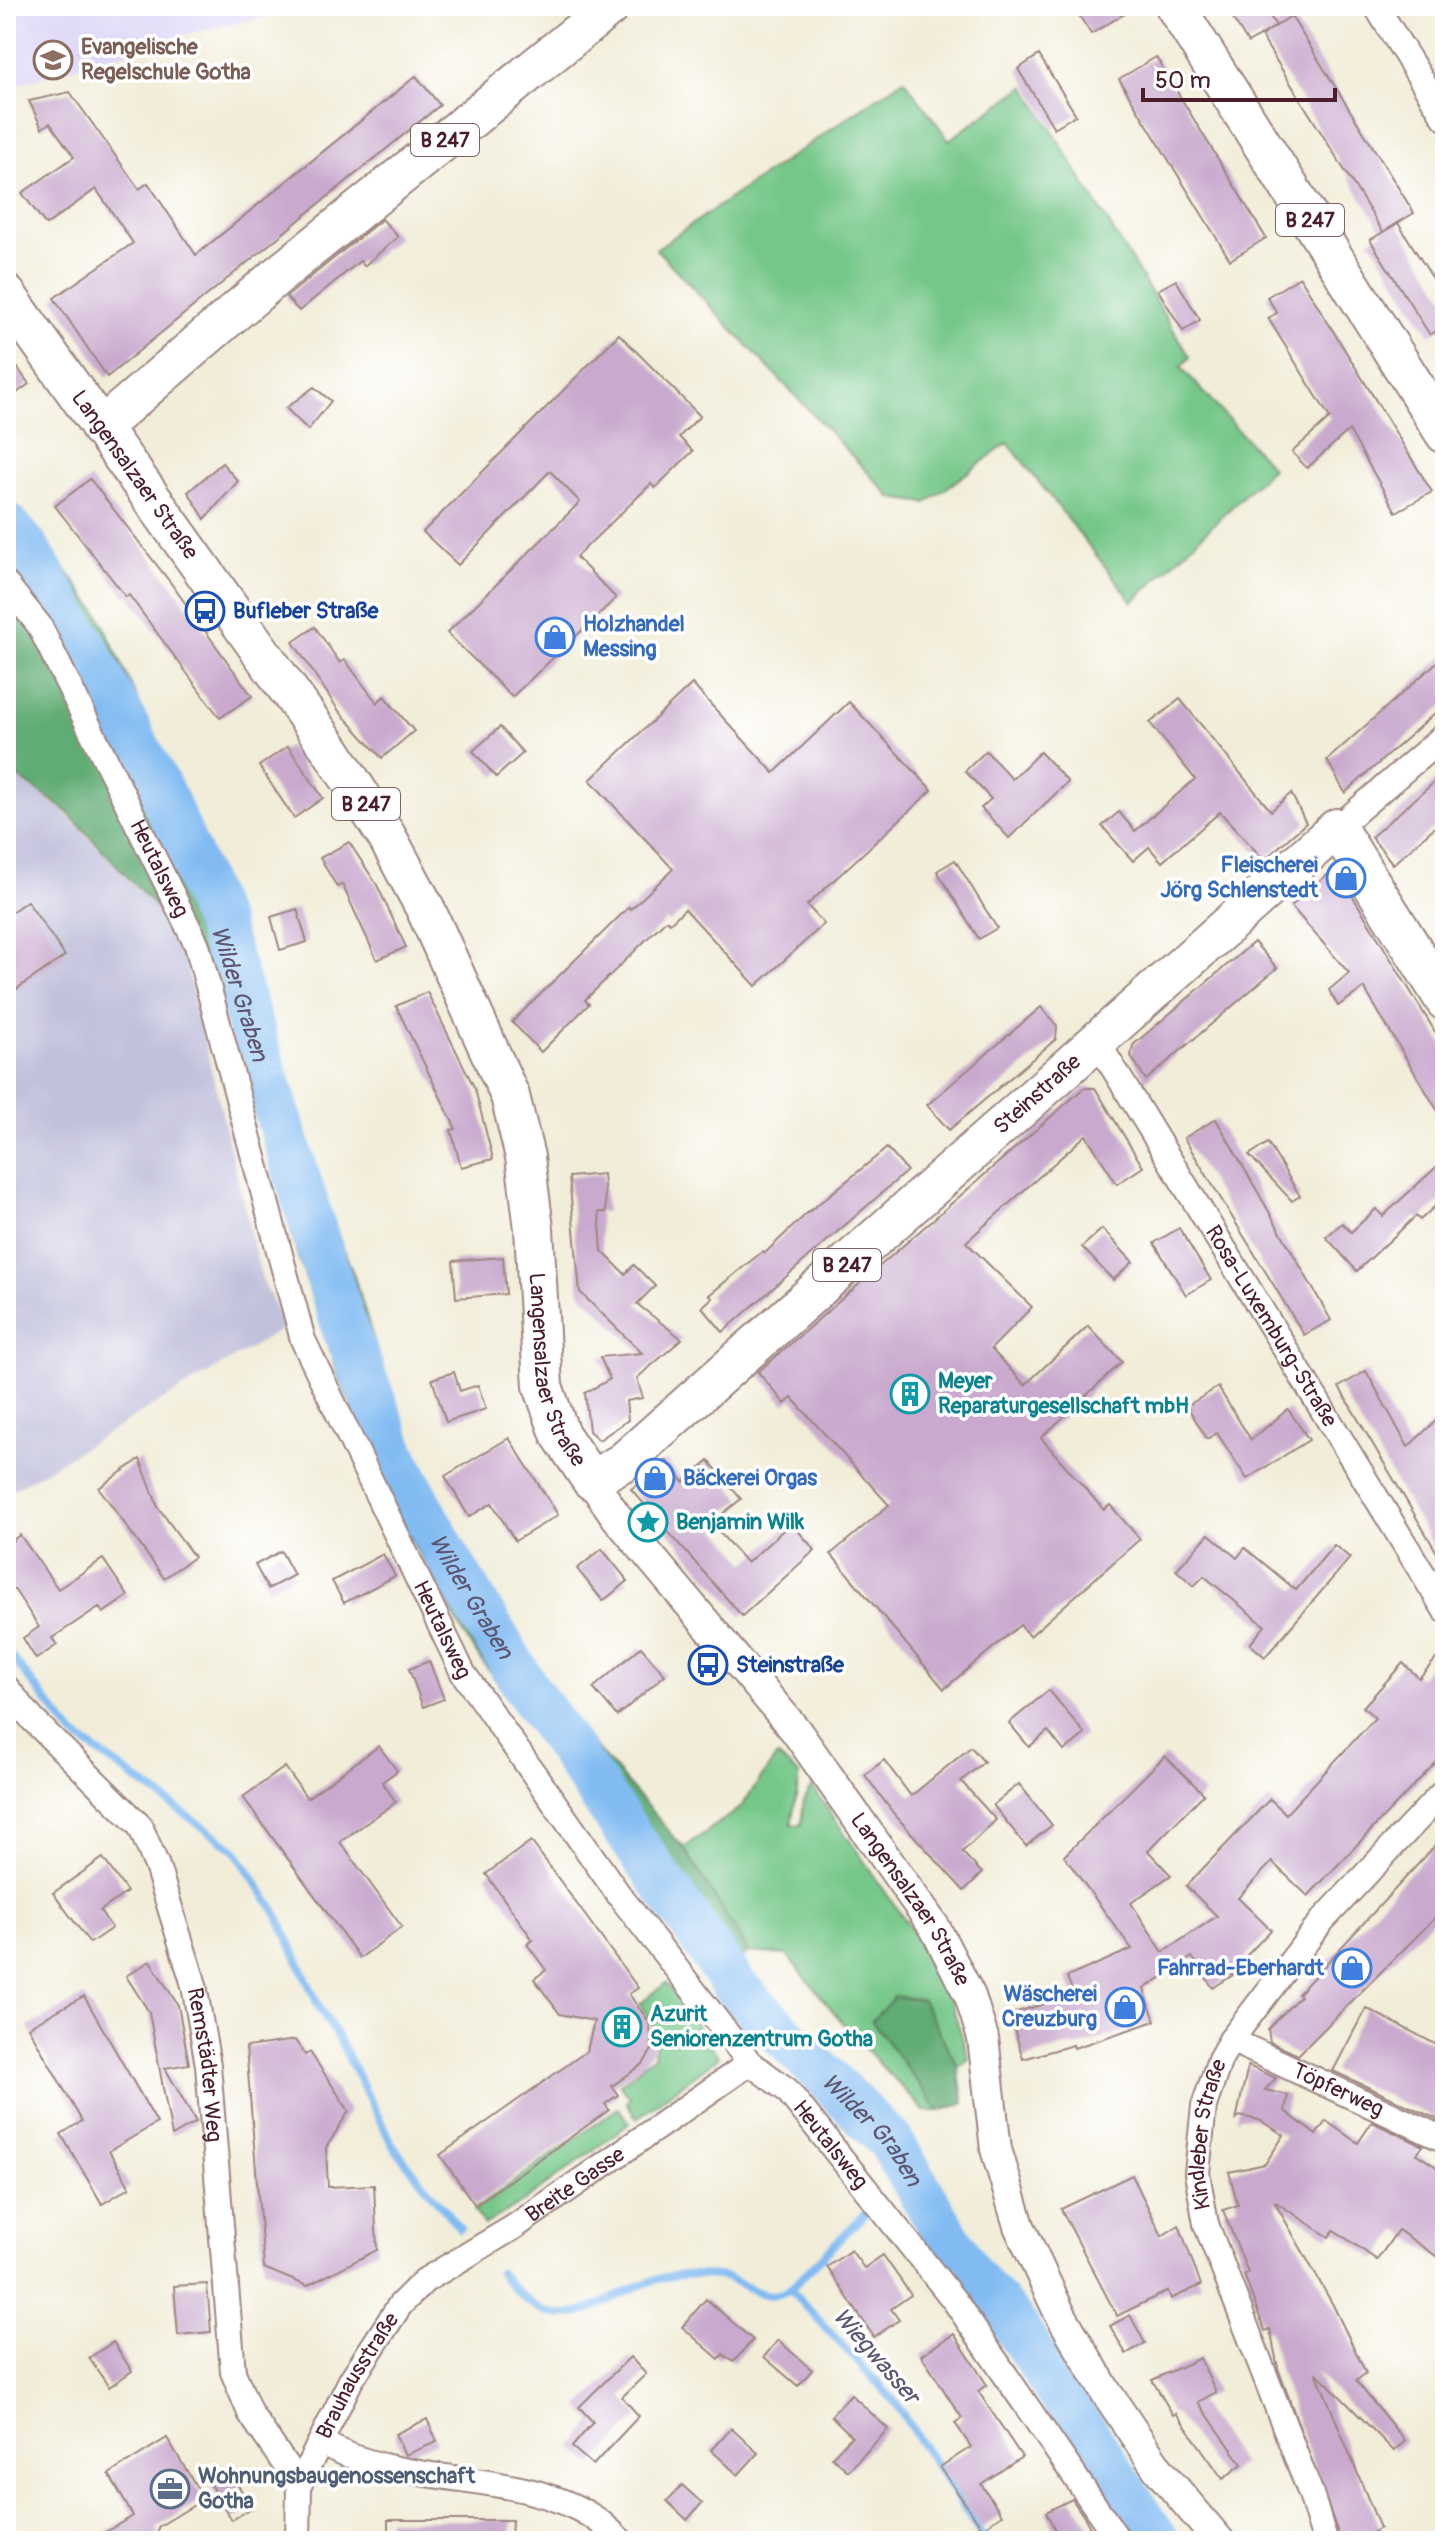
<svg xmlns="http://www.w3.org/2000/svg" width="1451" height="2547" viewBox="0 0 1451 2547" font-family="Pangolin,sans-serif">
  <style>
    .built { fill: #ddd5f6 }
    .industrial { fill: #c2c1dc }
    .green { fill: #75c789; stroke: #60735a; stroke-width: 2 }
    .forest { fill: #60ac75; stroke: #556650; stroke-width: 2 }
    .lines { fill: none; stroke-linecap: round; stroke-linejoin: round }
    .stream { stroke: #81bbf2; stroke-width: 8 }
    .river { stroke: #81bbf2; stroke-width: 46 }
    .building { fill: #c9aace }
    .minor-casing { stroke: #9e8682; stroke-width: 28 }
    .tertiary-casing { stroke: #9e8682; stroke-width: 34 }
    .primary-casing { stroke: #9e8682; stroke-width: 42 }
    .minor { stroke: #fff; stroke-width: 24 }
    .tertiary { stroke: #fff; stroke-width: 30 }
    .primary { stroke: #fff; stroke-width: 38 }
    .labels { text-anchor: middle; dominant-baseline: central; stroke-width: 7; stroke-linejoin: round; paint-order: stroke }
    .shield { fill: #fff; stroke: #80626b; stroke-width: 2 }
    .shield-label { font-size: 20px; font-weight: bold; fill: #4a1f2b }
    .education-label { font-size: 22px; font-weight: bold; fill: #785e54; stroke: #fff; text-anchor: start }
    .street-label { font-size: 22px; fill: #4a1f2b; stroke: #fff }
    .transit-label { font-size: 22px; font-weight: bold; fill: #164399; stroke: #fff; text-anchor: start }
    .shop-label { font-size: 22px; font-weight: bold; fill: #366cbe; stroke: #fff; text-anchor: end }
    .culture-label { font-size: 22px; font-weight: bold; fill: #0d838f; stroke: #fff; text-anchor: start }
    .service-label { font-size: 22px; font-weight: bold; fill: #4e5e75; stroke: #fff; text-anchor: start }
    .water-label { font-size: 24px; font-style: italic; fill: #5d5671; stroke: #fff }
  </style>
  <rect width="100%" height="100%" fill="#fff"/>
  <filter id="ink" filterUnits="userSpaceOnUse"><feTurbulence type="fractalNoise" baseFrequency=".0125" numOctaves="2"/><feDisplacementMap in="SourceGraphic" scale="16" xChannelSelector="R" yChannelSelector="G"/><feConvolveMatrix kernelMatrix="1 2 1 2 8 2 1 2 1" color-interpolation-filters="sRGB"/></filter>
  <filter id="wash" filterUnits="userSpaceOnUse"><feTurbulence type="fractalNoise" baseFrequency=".006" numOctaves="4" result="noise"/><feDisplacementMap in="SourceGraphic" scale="32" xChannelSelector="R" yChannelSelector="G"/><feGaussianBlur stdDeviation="1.8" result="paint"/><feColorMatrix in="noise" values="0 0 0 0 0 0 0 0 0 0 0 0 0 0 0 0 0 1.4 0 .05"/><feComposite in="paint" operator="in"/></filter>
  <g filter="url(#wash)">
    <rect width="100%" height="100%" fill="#f2edd8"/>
    <polygon class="built" points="6,6 317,6 192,33 6,88"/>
    <polygon class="industrial" points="6,771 61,809 179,935 261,1276 284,1328 6,1494"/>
    <g class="green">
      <polygon points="904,79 949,140 1025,86 1190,357 1181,367 1272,468 1133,602 1008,443 926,503 892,498 656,249"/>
      <polygon points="777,1756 800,1775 791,1825 801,1825 804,1799 812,1786 942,1974 969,2059 958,2067 922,2000 872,2021 939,2111 924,2111 856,2039 787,1955 749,1952 684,1848 741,1807"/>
      <polygon points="666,1983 719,2057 637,2118 626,2102 630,2097 620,2084 654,2056 657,2033 640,2004"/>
      <polygon points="618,2108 630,2123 523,2202 484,2225 474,2210"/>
    </g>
    <g class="forest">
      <polygon points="6,491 99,614 145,716 219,903 317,1182 353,1273 407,1448 456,1543 533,1676 684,1848 749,1952 710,1979 469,1643 402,1523 340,1381 297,1253 220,976 64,809 6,769"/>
      <polygon points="894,1997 922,2000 958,2067 964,2103 939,2111 872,2021"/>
    </g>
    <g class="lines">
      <g class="stream">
        <polyline points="6,1650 74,1735 234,1849 277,1914 320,2009 340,2041 393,2146 460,2229"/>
        <polyline points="865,2214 790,2289 894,2401 985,2541"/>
        <path d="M500,2273c76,96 109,-4 196,2 10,0 22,0 31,3 22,8 40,26 63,11"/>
      </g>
      <path class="river" id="s1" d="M6,525l21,24 57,96 82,157 52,122 126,402 50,129 53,102 80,132 210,300 154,153 79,133 41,45 146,221"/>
    </g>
    <g id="blocks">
      <g class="building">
        <polygon points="1073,6 1137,6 1091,34"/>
        <polygon points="1225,6 1264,6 1276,26 1248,43"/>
        <polygon points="1291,16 1414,213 1383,232 1261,36"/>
        <polygon points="1039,55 1076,115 1054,128 1018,69"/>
        <polygon points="1156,57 1266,238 1230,260 1119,79"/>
        <polygon points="416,76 440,105 107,377 54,298 133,243 96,189 46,225 22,193 74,157 50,123 42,128 29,101 70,92 139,189 148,183 196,255"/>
        <polygon points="382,219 398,237 364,266 360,261 299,311 286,297"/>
        <polygon points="1398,223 1445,298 1445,326 1430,335 1370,240"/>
        <polygon points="1300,277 1432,492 1396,512 1349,430 1307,468 1292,452 1330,418 1268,318 1277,313 1267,297"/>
        <polygon points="1176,280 1200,320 1183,331 1158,290"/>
        <polygon points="619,334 700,416 679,437 693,451 655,488 651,484 576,557 616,598 512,697 447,633 580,502 550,471 458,565 423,532"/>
        <polygon points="6,351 29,384 6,401"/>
        <polygon points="314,387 331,401 308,430 286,408"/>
        <polygon points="222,463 238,481 205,519 188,492"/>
        <polygon points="90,479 170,582 252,696 220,718 129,595 126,597 55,506"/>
        <polygon points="315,627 340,663 345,660 377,703 384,696 414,731 382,758 339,711 293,642"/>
        <polygon points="1445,655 1445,704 1345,793 1327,760"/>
        <polygon points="692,684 774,773 849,702 932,790 807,905 824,924 756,986 685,909 670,923 666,920 585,1000 589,1004 541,1052 512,1022 629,907 631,909 673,869 590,780"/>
        <polygon points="1180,699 1271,811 1291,793 1306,823 1264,860 1220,812 1162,862 1149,847 1133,861 1102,826 1119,812 1135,831 1195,779 1150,723"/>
        <polygon points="500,727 523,753 496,777 473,751"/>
        <polygon points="288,746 323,798 294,818 259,766"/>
        <polygon points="986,751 1012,779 1040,752 1068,782 1009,838 981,808 991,799 965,771"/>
        <polygon points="1445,773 1445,818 1393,864 1371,837"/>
        <polygon points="349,842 377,885 406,947 377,960 342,884 337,887 320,858"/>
        <polygon points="955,860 997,928 979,939 937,871"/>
        <polygon points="1327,875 1341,877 1445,1048 1445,1123 1364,988 1338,1006 1329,990 1349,973 1291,906"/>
        <polygon points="27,901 65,956 6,996 6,916"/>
        <polygon points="297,909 307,942 280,950 271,917"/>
        <polygon points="1254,942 1277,968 1146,1080 1131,1056 1133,1045"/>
        <polygon points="427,992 475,1089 493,1159 461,1167 451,1130 456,1129 396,1006"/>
        <polygon points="1041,1007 1057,1026 1056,1039 949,1130 927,1105"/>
        <polygon points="1084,1088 1095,1088 1143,1167 1117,1184 1086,1135 966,1242 1032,1307 991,1349 1025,1385 1088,1326 1122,1362 1041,1438 1104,1510 1110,1505 1140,1539 1030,1636 1020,1625 944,1689 831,1554 889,1505 792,1398 785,1404 758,1372"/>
        <polygon points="1216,1119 1331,1320 1304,1335 1184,1138"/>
        <polygon points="1268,1143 1300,1196 1292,1201 1249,1155"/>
        <polygon points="887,1148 907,1171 723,1332 702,1307 712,1298 709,1295 763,1251 765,1253 805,1215"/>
        <polygon points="1445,1159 1445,1197 1420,1220 1416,1216 1357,1271 1326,1237 1342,1223 1351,1232 1376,1209 1383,1216"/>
        <polygon points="603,1174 606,1212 599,1212 602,1251 625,1274 634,1265 655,1286 637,1304 682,1339 637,1378 643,1398 626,1401 628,1420 599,1440 589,1431 585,1393 610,1379 600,1357 642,1353 580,1292 569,1177"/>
        <polygon points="1179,1228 1211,1280 1186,1295 1154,1243"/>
        <polygon points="1102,1229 1133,1262 1113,1280 1082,1247"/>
        <polygon points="503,1257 506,1294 456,1298 453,1261"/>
        <polygon points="1366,1371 1408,1447 1445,1412 1445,1566 1339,1387"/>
        <polygon points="454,1372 460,1391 478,1385 486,1409 446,1422 432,1379"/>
        <polygon points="1218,1387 1251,1440 1288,1409 1309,1440 1247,1479 1217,1433 1207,1439 1187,1406"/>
        <polygon points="509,1438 558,1515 515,1541 492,1503 469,1517 445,1476"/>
        <polygon points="140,1459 158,1507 194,1557 164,1578 99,1488"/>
        <polygon points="666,1460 684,1482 709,1461 741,1499 711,1523 747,1563 791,1523 815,1550 742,1616 631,1489"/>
        <polygon points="1209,1534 1237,1558 1245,1548 1296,1590 1334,1545 1350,1558 1265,1657 1250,1644 1265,1626 1204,1576 1194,1586 1176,1570"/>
        <polygon points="20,1535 58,1589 103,1559 128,1596 103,1613 99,1607 52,1638 57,1645 36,1659 23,1638 39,1627 14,1589 6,1595 6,1545"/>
        <polygon points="602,1549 628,1581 603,1601 577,1569"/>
        <polygon points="281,1551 294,1575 268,1589 255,1565"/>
        <polygon points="383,1554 395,1576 344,1603 332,1581"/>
        <polygon points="641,1647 665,1675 617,1716 593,1688"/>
        <polygon points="1445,1649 1445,1753 1308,1896 1272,1862 1238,1898 1271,1930 1231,1972 1233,1975 1213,1988 1192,1957 1144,1989 1155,2021 1074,2048 1073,2045 1023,2059 1010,2014 1074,1995 1067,1977 1132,1949 1064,1856 1165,1756 1204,1794 1148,1851 1171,1875 1131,1903 1163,1952 1217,1916 1186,1886 1270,1799 1286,1814 1375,1718 1363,1707 1403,1663 1419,1678"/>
        <polygon points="429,1661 444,1699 423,1707 409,1669"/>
        <polygon points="1049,1690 1085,1734 1064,1751 1048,1731 1029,1747 1009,1723"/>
        <polygon points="379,1746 397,1771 382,1782 396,1802 340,1842 402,1927 360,1958 243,1797 285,1767 307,1798"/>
        <polygon points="971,1747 984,1762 961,1781 996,1820 962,1852 982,1873 964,1891 894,1814 865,1775 884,1760 911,1796"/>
        <polygon points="1019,1784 1052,1825 1026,1846 993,1805"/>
        <polygon points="1445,1835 1445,1908 1298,2055 1270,2042 1268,2029 1300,1996 1298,1994"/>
        <polygon points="531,1841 638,1988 629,1994 649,2022 653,2048 643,2064 612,2086 618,2095 605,2104 609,2110 475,2205 440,2155 587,2051 594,2021 560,2014 534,1979 546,1970 527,1944 533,1940 486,1874"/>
        <polygon points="103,1858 127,1892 100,1911 112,1928 90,1943 53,1893"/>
        <polygon points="150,1961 178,2005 189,2064 165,2068 196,2122 172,2136 149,2012 126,1976"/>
        <polygon points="84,1996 157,2123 109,2151 130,2187 102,2204 61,2134 82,2121 28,2027"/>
        <polygon points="1366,2008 1445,2049 1445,2115 1441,2121 1333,2071"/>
        <polygon points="295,2040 305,2055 310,2052 349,2111 326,2148 328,2187 374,2185 377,2250 307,2286 264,2268 246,2047"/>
        <polygon points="1248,2066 1276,2078 1265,2090 1288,2095 1285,2111 1316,2135 1326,2121 1358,2143 1372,2122 1423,2146 1417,2154 1445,2173 1445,2262 1398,2230 1377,2260 1334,2230 1329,2237 1274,2201 1333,2305 1366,2373 1356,2381 1405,2441 1394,2451 1316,2372 1380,2528 1357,2541 1341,2541 1278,2368 1270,2329 1265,2331 1244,2275 1248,2273 1223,2210 1238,2205 1229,2172 1265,2164 1284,2135 1259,2120 1240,2116 1236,2120"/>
        <polygon points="1132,2175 1162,2236 1179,2225 1201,2285 1171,2299 1168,2291 1117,2316 1061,2209"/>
        <polygon points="851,2250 864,2268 883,2255 911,2295 891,2309 899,2320 874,2337 827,2267"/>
        <polygon points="207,2284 211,2332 178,2335 174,2286"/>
        <polygon points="706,2299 753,2340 733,2362 723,2354 719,2359 682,2327"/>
        <polygon points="1130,2315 1145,2343 1126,2354 1110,2326"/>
        <polygon points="954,2334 987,2385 978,2391 1022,2457 981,2484 1002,2515 982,2528 940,2467 971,2447 955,2423 962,2418 921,2355"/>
        <polygon points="778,2340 812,2370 798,2386 764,2357"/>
        <polygon points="113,2342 132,2371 109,2387 89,2358"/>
        <polygon points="630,2357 646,2374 622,2397 639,2416 593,2465 572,2447 593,2422 579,2407"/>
        <polygon points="1200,2358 1216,2392 1198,2402 1242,2464 1223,2479 1176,2413 1173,2415 1152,2380"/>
        <polygon points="851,2394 888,2429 848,2471 832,2457 852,2436 831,2416"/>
        <polygon points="427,2419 437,2442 405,2455 395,2434"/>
        <polygon points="731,2428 758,2453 738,2475 711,2450"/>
        <polygon points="167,2438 204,2499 158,2527 157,2541 90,2541 133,2516 109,2474"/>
        <polygon points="228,2469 252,2508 232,2520 208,2481"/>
        <polygon points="682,2485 702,2503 687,2520 667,2501"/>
        <polygon points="1072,2499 1086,2520 1097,2541 1061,2541 1046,2512"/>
        <polygon points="388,2520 512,2520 511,2541 388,2541"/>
      </g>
    </g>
  </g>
  <g filter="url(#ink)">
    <use href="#blocks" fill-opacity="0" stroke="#9e8682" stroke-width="2"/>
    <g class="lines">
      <g class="minor-casing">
        <g id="minor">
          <polyline points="1376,6 1445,118"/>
          <path id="s2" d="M6,584l33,41 158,320 106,395 160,333 156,222 131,168 37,27 167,210 165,241"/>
          <polyline points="1337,828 1445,735"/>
          <path id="s3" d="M1098,1043l347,567"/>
          <path id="s4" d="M6,1687l27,33 107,106 17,40 37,119 14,80 25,307 17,41 49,72"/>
          <path id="s5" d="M1231,2040l214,100"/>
          <path d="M321,2442c83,48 193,25 272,75 10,6 19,16 28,24"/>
          <path id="s6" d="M298,2541l1,-56 52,-105 49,-75 24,-24 90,-54 236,-164"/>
          <path id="s7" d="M1325,2541l-14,-47 -105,-270 -9,-51 7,-67 16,-47 11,-19 91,-119 123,-131"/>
        </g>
      </g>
      <g class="tertiary-casing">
        <g id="tertiary">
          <path id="s8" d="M591,1480l25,36 180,215 139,197 35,68 13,42 13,111 23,77 40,86 47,80 52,77 61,72"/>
        </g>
      </g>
      <g class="primary-casing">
        <g id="primary">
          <polyline points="1175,6 1445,434"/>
          <path id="s9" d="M6,294l325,456 56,87 38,71 85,188 15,61 9,72 9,157 17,48 31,46 32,-18 714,-634 108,173"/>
          <polyline points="100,428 278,275 611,6"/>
        </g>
      </g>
      <use href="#minor" class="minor"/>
      <use href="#tertiary" class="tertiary"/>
      <use href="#primary" class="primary"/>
    </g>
  </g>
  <defs>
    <g id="school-ring" transform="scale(2)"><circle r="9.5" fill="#fff" stroke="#8d6e63" stroke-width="1.5"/><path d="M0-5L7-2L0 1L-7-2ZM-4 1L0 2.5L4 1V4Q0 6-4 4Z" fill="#8d6e63"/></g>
    <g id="bus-ring" transform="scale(2)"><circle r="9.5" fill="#fff" stroke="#1a4fb4" stroke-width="1.5"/><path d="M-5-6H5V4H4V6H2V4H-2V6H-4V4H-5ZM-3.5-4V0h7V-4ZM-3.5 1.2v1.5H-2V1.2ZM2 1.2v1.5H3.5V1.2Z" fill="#1a4fb4"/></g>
    <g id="shop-ring" transform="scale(2)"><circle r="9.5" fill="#fff" stroke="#3f7fe0" stroke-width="1.5"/><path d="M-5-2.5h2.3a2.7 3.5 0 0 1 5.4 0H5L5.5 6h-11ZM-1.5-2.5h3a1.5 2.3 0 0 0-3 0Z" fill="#3f7fe0"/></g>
    <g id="building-ring" transform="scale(2)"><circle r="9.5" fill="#fff" stroke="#0f9aa8" stroke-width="1.5"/><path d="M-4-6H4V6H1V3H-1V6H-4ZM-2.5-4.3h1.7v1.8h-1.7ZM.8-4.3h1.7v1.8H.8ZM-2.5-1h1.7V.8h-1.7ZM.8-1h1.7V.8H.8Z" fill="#0f9aa8"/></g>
    <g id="sight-ring" transform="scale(2)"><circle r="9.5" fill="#fff" stroke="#0f9aa8" stroke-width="1.5"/><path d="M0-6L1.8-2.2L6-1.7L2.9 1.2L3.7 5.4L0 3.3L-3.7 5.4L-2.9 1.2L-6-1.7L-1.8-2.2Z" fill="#0f9aa8"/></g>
    <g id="office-ring" transform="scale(2)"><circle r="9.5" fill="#fff" stroke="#5c6f8a" stroke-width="1.5"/><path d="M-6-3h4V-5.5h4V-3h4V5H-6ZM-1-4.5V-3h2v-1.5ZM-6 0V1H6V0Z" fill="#5c6f8a"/></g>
  </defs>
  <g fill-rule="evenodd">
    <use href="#school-ring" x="53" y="60"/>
    <use href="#bus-ring" x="205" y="611"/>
    <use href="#shop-ring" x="555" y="637"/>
    <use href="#shop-ring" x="1346" y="878"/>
    <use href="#building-ring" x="910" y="1394"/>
    <use href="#shop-ring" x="655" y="1478"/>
    <use href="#sight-ring" x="648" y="1522"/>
    <use href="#bus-ring" x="708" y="1665"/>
    <use href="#shop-ring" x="1352" y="1968"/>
    <use href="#shop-ring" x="1125" y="2007"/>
    <use href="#building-ring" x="622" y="2027"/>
    <use href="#office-ring" x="170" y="2489"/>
  </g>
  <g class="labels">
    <g class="shield">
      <rect x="411" y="124" width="68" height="32" rx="6"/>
      <rect x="1276" y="204" width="68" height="32" rx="6"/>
      <rect x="332" y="788" width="68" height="32" rx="6"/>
      <rect x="813" y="1249" width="68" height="32" rx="6"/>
    </g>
    <g class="shield-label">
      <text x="445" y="140">B 247</text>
      <text x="1310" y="220">B 247</text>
      <text x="366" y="804">B 247</text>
      <text x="847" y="1265">B 247</text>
    </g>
    <g class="education-label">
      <text x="81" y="47">Evangelische<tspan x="81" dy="25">Regelschule Gotha</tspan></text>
    </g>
    <g class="street-label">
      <text stroke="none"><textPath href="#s9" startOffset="222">Langensalzaer Straße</textPath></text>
      <text stroke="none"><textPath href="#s2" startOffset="324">Heutalsweg</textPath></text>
      <text stroke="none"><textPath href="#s9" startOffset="1940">Steinstraße</textPath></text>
      <text stroke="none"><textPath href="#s3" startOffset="332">Rosa-Luxemburg-Straße</textPath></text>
      <text stroke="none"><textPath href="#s9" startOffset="1230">Langensalzaer Straße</textPath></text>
      <text stroke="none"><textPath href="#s2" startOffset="1140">Heutalsweg</textPath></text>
      <text stroke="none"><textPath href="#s8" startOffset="528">Langensalzaer Straße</textPath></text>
      <text stroke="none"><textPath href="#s4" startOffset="442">Remstädter Weg</textPath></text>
      <text stroke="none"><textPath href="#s5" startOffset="118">Töpferweg</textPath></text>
      <text stroke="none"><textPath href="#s7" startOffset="430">Kindleber Straße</textPath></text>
      <text stroke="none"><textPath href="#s2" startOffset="1788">Heutalsweg</textPath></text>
      <text stroke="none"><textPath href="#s6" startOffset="476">Breite Gasse</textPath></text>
      <text stroke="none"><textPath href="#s6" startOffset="180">Brauhausstraße</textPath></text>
    </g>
    <g class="transit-label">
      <text x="233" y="611">Bufleber Straße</text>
      <text x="736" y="1665">Steinstraße</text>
    </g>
    <g class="shop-label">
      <text x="583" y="624" text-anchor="start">Holzhandel<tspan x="583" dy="25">Messing</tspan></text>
      <text x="1318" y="865">Fleischerei<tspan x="1318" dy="25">Jörg Schlenstedt</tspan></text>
      <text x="683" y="1478" text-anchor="start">Bäckerei Orgas</text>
      <text x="1324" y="1968">Fahrrad-Eberhardt</text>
      <text x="1097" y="1994">Wäscherei<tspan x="1097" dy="25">Creuzburg</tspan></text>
    </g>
    <g class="culture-label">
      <text x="938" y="1381">Meyer<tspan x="938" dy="25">Reparaturgesellschaft mbH</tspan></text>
      <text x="676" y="1522">Benjamin Wilk</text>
      <text x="650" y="2014">Azurit<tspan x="650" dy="25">Seniorenzentrum Gotha</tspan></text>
    </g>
    <g class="service-label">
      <text x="198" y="2476">Wohnungsbaugenossenschaft<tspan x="198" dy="25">Gotha</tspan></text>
    </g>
    <g class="water-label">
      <text stroke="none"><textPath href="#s1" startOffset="526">Wilder Graben</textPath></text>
      <text stroke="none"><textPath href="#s1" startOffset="1174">Wilder Graben</textPath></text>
      <text stroke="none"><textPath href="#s1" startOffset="1844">Wilder Graben</textPath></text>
      <text transform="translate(876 2356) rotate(49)">Wiegwasser</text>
    </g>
  </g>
  <rect width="1451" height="2547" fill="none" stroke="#fff" stroke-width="32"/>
  <path d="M1143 88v12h192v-12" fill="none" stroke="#4a1f2b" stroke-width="4"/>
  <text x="1155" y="88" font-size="24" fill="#4a1f2b" stroke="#ffffff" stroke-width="6" paint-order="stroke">50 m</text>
</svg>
